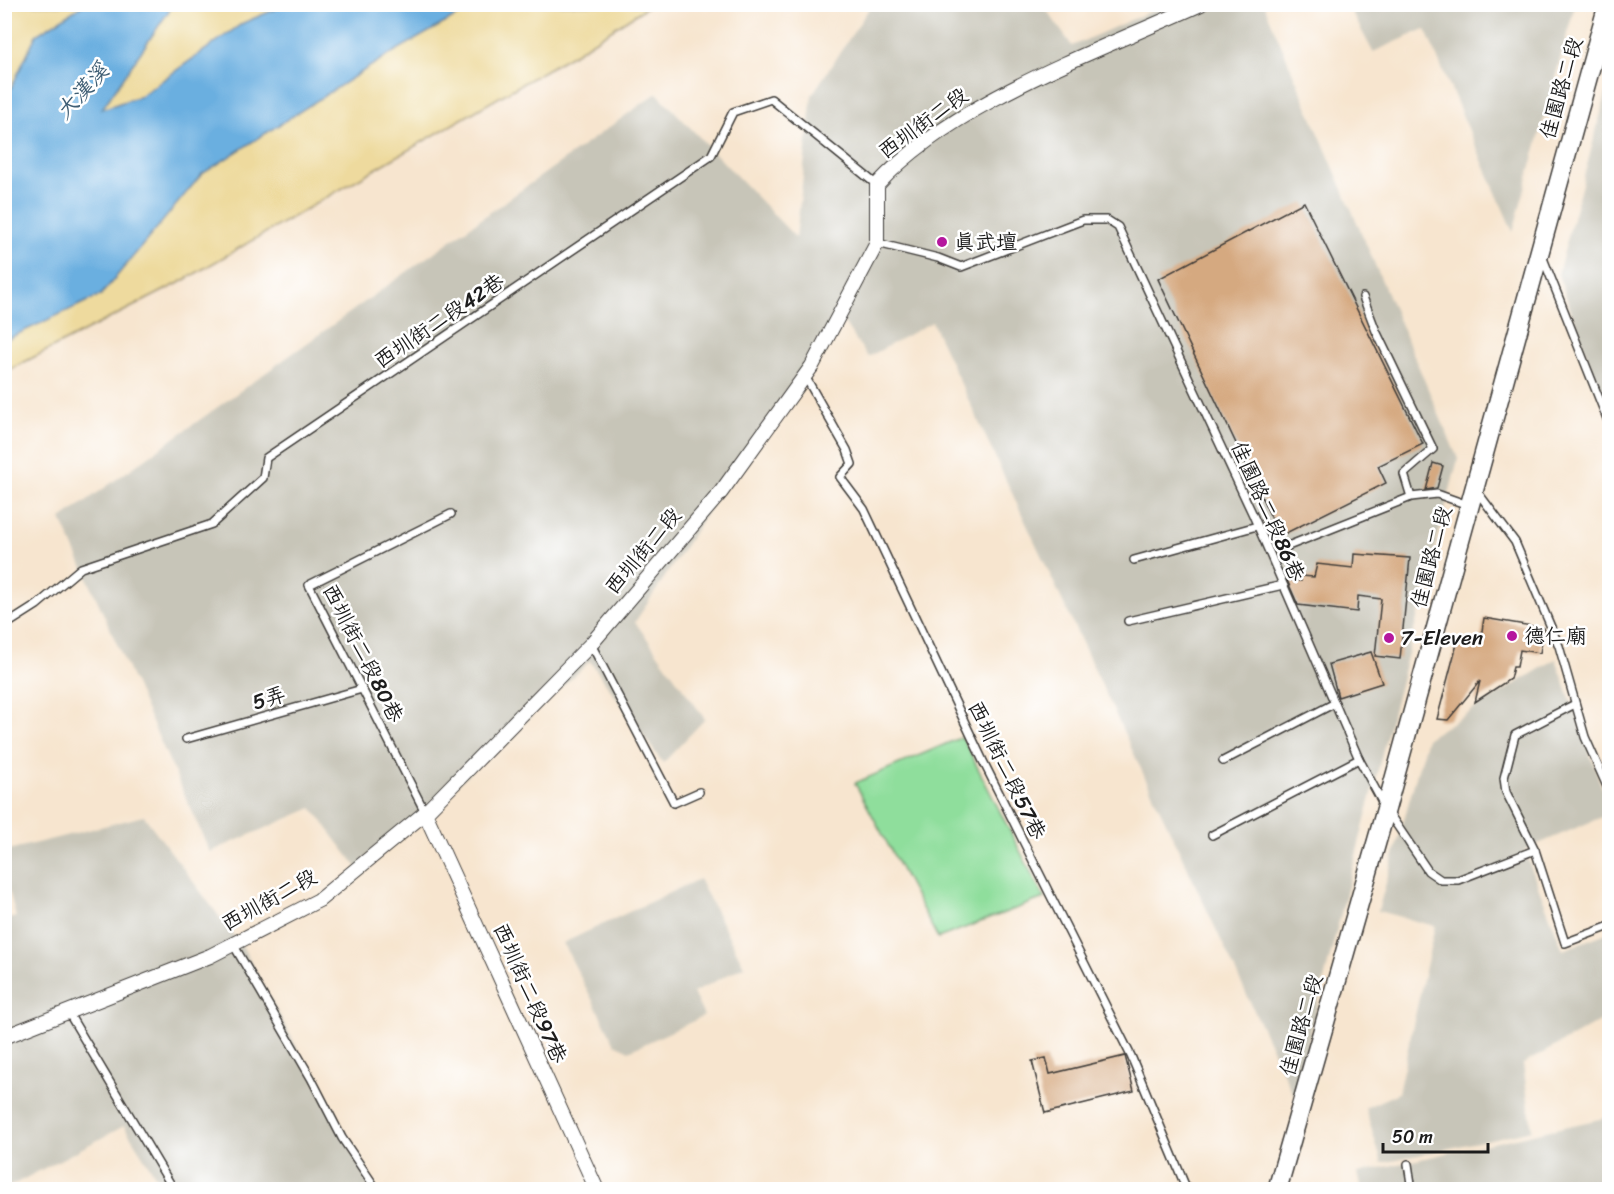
<svg xmlns="http://www.w3.org/2000/svg" width="1614" height="1194" viewBox="0 0 1614 1194" font-family="Sriracha,'LXGW WenKai TC',sans-serif">
  <style>
    .industrial { fill: #c7c5b8 }
    .green { fill: #8fde9c; stroke: #567d5c; stroke-width: 1.5 }
    .sand { fill: #eeda9e; stroke: #857b5d; stroke-width: 1.5 }
    .water { fill: #6aafe0; stroke: #43667e; stroke-width: 1.5 }
    .building { fill: #d5a980 }
    .lines { fill: none; stroke-linecap: round; stroke-linejoin: round }
    .lane-casing { stroke: #3d3a37; stroke-width: 10 }
    .street-casing { stroke: #3d3a37; stroke-width: 16 }
    .secondary-casing { stroke: #3d3a37; stroke-width: 21 }
    .lane { stroke: #fff; stroke-width: 7 }
    .street { stroke: #fff; stroke-width: 14 }
    .secondary { stroke: #fff; stroke-width: 18 }
    .poi-dot { fill: #b5179e; stroke: #fff; stroke-width: 2 }
    .labels { text-anchor: middle; dominant-baseline: central; stroke-width: 5; stroke-linejoin: round; paint-order: stroke }
    .street-label { font-size: 21px; fill: #1c1c1c; stroke: #fff }
    .poi-label { font-size: 21px; fill: #1c1c1c; stroke: #fff; text-anchor: start }
    .water-label { font-size: 22px; font-style: italic; fill: #3f5e74; stroke: #fff }
  </style>
  <rect width="100%" height="100%" fill="#fff"/>
  <filter id="ink" filterUnits="userSpaceOnUse"><feTurbulence type="fractalNoise" baseFrequency=".0167" numOctaves="2"/><feDisplacementMap in="SourceGraphic" scale="12" xChannelSelector="R" yChannelSelector="G"/><feConvolveMatrix kernelMatrix="1 2 1 2 8 2 1 2 1" color-interpolation-filters="sRGB"/></filter>
  <filter id="wash" filterUnits="userSpaceOnUse"><feTurbulence type="fractalNoise" baseFrequency=".008" numOctaves="4" result="noise"/><feDisplacementMap in="SourceGraphic" scale="24" xChannelSelector="R" yChannelSelector="G"/><feGaussianBlur stdDeviation="1.35" result="paint"/><feColorMatrix in="noise" values="0 0 0 0 0 0 0 0 0 0 0 0 0 0 0 0 0 1.4 0 .05"/><feComposite in="paint" operator="in"/></filter>
  <g filter="url(#wash)">
    <rect width="100%" height="100%" fill="#f7e5cf"/>
    <g class="industrial">
      <polygon points="872,4 1043,5 1072,46 1165,5 1264,5 1458,459 1294,1096 932,322 868,357 838,314 635,622 705,719 663,763 590,661 362,874 312,808 210,852 61,519 657,93 796,238 812,95"/>
      <polygon points="1348,5 1575,5 1513,232 1425,29 1373,52"/>
      <polygon points="1609,83 1609,418 1558,274"/>
      <polygon points="1556,659 1609,807 1609,814 1524,850 1563,950 1609,932 1609,1016 1523,1064 1532,1130 1382,1163 1365,1108 1398,1093 1435,926 1378,911 1427,738"/>
      <polygon points="144,816 245,951 373,1189 164,1189 124,1126 5,1189 4,920 16,917 5,875 5,851"/>
      <polygon points="699,879 744,966 693,993 704,1016 629,1051 615,1044 563,943"/>
      <polygon points="1609,1117 1609,1189 1362,1189 1358,1173"/>
    </g>
    <polygon class="green" points="962,737 1044,898 938,938 855,783"/>
    <polygon class="sand" points="5,5 650,5 577,52 179,283 5,372"/>
    <polygon class="water" points="83,5 173,5 102,109 140,96 243,23 285,5 476,5 385,57 202,174 101,295 5,340 5,101 36,35"/>
    <g id="blocks">
      <g class="building">
        <polygon points="1304,202 1423,444 1378,466 1386,483 1280,536 1158,279"/>
        <polygon points="1433,463 1443,466 1437,488 1426,490"/>
        <polygon points="1354,554 1410,558 1400,659 1375,656 1381,599 1358,596 1357,612 1298,605 1287,580 1301,581 1301,576 1314,577 1317,564 1353,568"/>
        <polygon points="1484,618 1544,628 1540,653 1520,650 1517,667 1513,667 1510,679 1475,702 1480,681 1448,720 1437,719 1458,640 1480,644"/>
        <polygon points="1371,652 1382,683 1338,697 1329,664"/>
        <polygon points="1125,1056 1134,1091 1045,1113 1032,1061 1046,1058 1050,1074"/>
      </g>
    </g>
  </g>
  <g filter="url(#ink)">
    <use href="#blocks" fill-opacity="0" stroke="#3d3a37" stroke-width="1.5"/>
    <g class="lines">
      <g class="lane-casing">
        <g id="lane">
          <polyline points="877,243 938,258 961,267 1083,220 1107,220 1118,227 1253,515 1359,759 1386,809 1428,871 1441,880 1458,880 1535,850"/>
          <polyline points="1543,258 1610,426"/>
          <polyline points="1363,297 1376,331 1433,449 1404,474 1411,497"/>
          <polyline points="805,376 847,450 852,464 840,477 864,509 983,761 1131,1056 1187,1190"/>
          <polyline points="1476,490 1515,542 1559,646 1585,737 1610,793"/>
          <polyline points="1288,546 1411,497 1437,494 1468,505"/>
          <polyline points="1134,560 1257,526"/>
          <polyline points="1128,621 1283,585"/>
          <polyline points="4,626 37,605 81,568 212,524 263,478 266,458 711,156 733,112 771,99 877,185"/>
          <polyline points="591,644 674,803 699,792"/>
          <polyline points="1575,704 1515,735 1504,778 1506,792 1535,850 1565,943 1610,926"/>
          <polyline points="186,739 362,689"/>
          <polyline points="1223,761 1335,703"/>
          <polyline points="425,812 309,585 451,514"/>
          <polyline points="1212,835 1359,759"/>
          <polyline points="233,944 311,1078 342,1138 377,1190"/>
          <polyline points="68,1012 174,1190"/>
          <polyline points="1408,1164 1412,1190"/>
        </g>
      </g>
      <g class="street-casing">
        <g id="street">
          <polyline points="425,813 597,1190"/>
          <path d="M4,1037l206,-81 109,-56 106,-87 166,-169 130,-152 91,-126 65,-123v-58c78,-85 220,-133 324,-181"/>
        </g>
      </g>
      <g class="secondary-casing">
        <polyline id="secondary" points="1277,1190 1386,809 1608,4"/>
      </g>
      <use href="#lane" class="lane"/>
      <use href="#street" class="street"/>
      <use href="#secondary" class="secondary"/>
    </g>
  </g>
  <g class="poi-dot">
    <circle cx="942" cy="242" r="6"/>
    <circle cx="1512" cy="636" r="6"/>
    <circle cx="1389" cy="638" r="6"/>
  </g>
  <g class="labels">
    <g class="street-label">
      <text transform="translate(1561 88) rotate(-74)">佳園路二段</text>
      <text transform="translate(923 123) rotate(-36)">西圳街二段</text>
      <text transform="translate(439 321) rotate(-34)">西圳街二段42巷</text>
      <text transform="translate(1268 511) rotate(66)">佳園路二段86巷</text>
      <text transform="translate(643 551) rotate(-50)">西圳街二段</text>
      <text transform="translate(1431 557) rotate(-75)">佳園路二段</text>
      <text transform="translate(363 653) rotate(63)">西圳街二段80巷</text>
      <text transform="translate(269 698) rotate(-16)">5弄</text>
      <text transform="translate(1007 770) rotate(64)">西圳街二段57巷</text>
      <text transform="translate(269 900) rotate(-29)">西圳街二段</text>
      <text transform="translate(530 993) rotate(66)">西圳街二段97巷</text>
      <text transform="translate(1301 1025) rotate(-74)">佳園路二段</text>
    </g>
    <g class="poi-label">
      <text x="954" y="242">真武壇</text>
      <text x="1524" y="636">德仁廟</text>
      <text x="1401" y="638">7-Eleven</text>
    </g>
    <g class="water-label">
      <text transform="translate(82 91) rotate(-48)">大漢溪</text>
    </g>
  </g>
  <rect width="1614" height="1194" fill="none" stroke="#fff" stroke-width="24"/>
  <path d="M1383 1143v9h105v-9" fill="none" stroke="#1c1c1c" stroke-width="3"/>
  <text x="1392" y="1143" font-size="18" fill="#1c1c1c" stroke="#ffffff" stroke-width="4.5" paint-order="stroke">50 m</text>
</svg>
